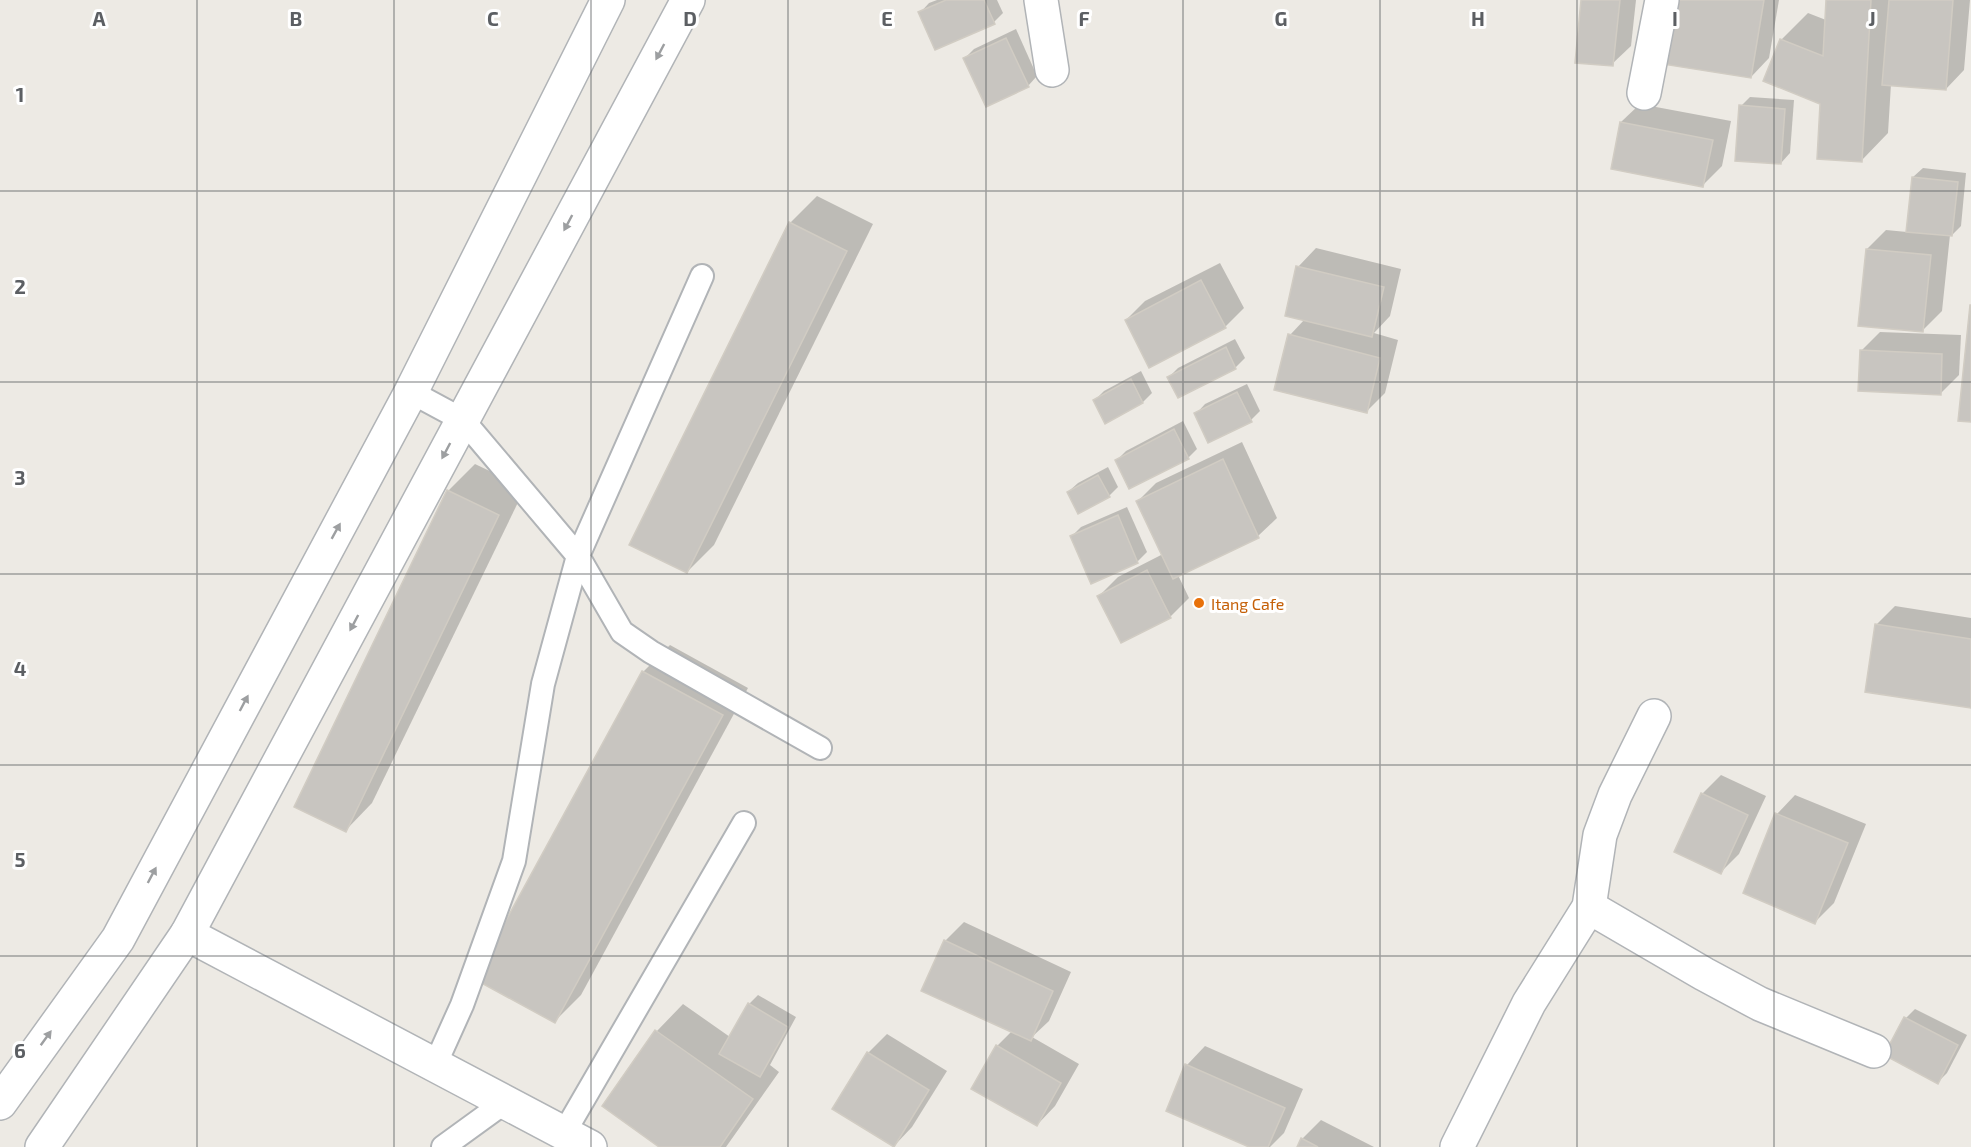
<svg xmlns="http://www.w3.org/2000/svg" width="1971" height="1147" viewBox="0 0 1971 1147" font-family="'Exo 2',sans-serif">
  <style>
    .shadow { fill: #0003 }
    .building { fill: #c8c5c0; stroke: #d1ccc3; stroke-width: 1.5 }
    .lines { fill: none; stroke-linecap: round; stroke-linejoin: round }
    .service-casing { stroke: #b1b4b7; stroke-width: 26 }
    .minor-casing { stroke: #b1b4b7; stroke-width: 36 }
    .service { stroke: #fff; stroke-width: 22 }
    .minor { stroke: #fff; stroke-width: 33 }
    .oneway { fill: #9d9fa1 }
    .grid { fill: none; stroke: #5c5f63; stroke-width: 1.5; stroke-opacity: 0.55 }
    .food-dot { fill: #e8710a; stroke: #fff; stroke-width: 2 }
    .labels { text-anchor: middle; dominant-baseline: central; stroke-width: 6; stroke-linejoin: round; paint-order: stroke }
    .food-label { font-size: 16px; fill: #c56008; stroke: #fff; text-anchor: start }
    .grid-label { font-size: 20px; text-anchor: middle; font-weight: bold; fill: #5c5f63; stroke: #fff; stroke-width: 6; stroke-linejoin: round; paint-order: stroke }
  </style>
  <rect width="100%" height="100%" fill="#edeae4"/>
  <g class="shadow">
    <polygon points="937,0 997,0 1003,13 994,22 920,13 929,3"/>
    <polygon points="1583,0 1636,0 1631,46 1612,64"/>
    <polygon points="1668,0 1779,0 1769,58 1751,77"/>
    <polygon points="1827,0 1970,0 1964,70 1946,89 1891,84 1888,133 1862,160 1822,103 1781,40 1808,13 1826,20"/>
    <polygon points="1016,29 1037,76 1028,86 965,58 974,49"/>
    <polygon points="1750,97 1794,100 1790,153 1781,163 1741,106"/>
    <polygon points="1640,104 1731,121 1722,166 1703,185 1621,122"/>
    <polygon points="1923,168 1966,173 1961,226 1952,235 1950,235 1942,311 1923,330 1867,249 1886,230 1907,232 1913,177"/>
    <polygon points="817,196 873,224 714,545 687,572 790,223"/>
    <polygon points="1316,248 1401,269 1390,316 1374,333 1398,340 1385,393 1366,412 1290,335 1305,319 1298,267"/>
    <polygon points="1220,263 1244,308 1225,327 1126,320 1145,301"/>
    <polygon points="1880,332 1961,335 1959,375 1941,393 1861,351"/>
    <polygon points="1235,339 1245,358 1236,367 1178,396 1169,377 1178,368"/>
    <polygon points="1141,371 1152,393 1143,402 1095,400 1104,391"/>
    <polygon points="1247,384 1260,411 1251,420 1196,414 1205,404"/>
    <polygon points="1183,421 1197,449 1188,458 1117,460 1126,451"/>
    <polygon points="1242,442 1277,518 1258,536 1178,575 1189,598 1170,617 1099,596 1118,577 1163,554 1138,501 1156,483"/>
    <polygon points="475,464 525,488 372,803 346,830 448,491"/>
    <polygon points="1108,467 1118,487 1109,496 1068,492 1078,483"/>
    <polygon points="1127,507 1147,552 1137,562 1072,536 1081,527"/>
    <polygon points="1895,606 1971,618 1971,707 1876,625"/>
    <polygon points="670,645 748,688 581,995 554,1022 643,672"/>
    <polygon points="1721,775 1766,796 1739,854 1721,872 1702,794"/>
    <polygon points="1795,795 1866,824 1834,903 1815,922 1745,892 1777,814"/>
    <polygon points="964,922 1071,972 1049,1021 1032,1037 1079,1064 1055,1106 1037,1125 997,1046 1012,1031 945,941"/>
    <polygon points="758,995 796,1017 770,1065 779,1072 726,1147 661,1147 604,1106 657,1031 683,1004 730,1037 749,1004"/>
    <polygon points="1915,1009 1967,1035 1947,1073 1938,1082 1906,1018"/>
    <polygon points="887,1034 947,1071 912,1127 894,1146 868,1053"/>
    <polygon points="1205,1046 1303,1089 1284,1133 1270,1147 1253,1147 1187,1065"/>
    <polygon points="1321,1120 1374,1147 1299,1147 1302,1139"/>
  </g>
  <g class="building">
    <polygon points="946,0 984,0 995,24 935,50 918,12"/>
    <polygon points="1581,0 1620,0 1613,66 1575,63"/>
    <polygon points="1666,0 1764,0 1751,78 1656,63"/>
    <polygon points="1826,0 1871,0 1862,162 1817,159 1820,104 1763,81 1780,39 1823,56"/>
    <polygon points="1889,0 1953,0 1946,90 1882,85"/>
    <polygon points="1006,38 1029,87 986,107 963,58"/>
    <polygon points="1739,105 1785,109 1781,164 1735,161"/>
    <polygon points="1620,122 1713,140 1703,187 1611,169"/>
    <polygon points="1912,177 1958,182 1952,236 1906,232"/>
    <polygon points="789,222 847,251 687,573 629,545"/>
    <polygon points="1866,249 1931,255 1923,332 1858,326"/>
    <polygon points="1296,266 1384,287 1372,337 1285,316"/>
    <polygon points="1201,280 1226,328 1149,368 1125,320"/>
    <polygon points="1970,305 1971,305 1971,422 1958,421"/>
    <polygon points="1288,334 1380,358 1367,413 1274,390"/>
    <polygon points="1226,347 1236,369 1178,398 1167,377"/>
    <polygon points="1860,350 1942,354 1941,395 1858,391"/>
    <polygon points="1131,379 1143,403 1105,424 1093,400"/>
    <polygon points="1237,392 1252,422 1208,443 1194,413"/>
    <polygon points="1174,429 1189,459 1129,489 1115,460"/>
    <polygon points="1223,459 1259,538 1173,579 1136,501"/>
    <polygon points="1098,475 1110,497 1078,514 1067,492"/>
    <polygon points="447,490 499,515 346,832 294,807"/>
    <polygon points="1118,515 1138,563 1091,584 1070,536"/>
    <polygon points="1147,570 1171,618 1121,643 1097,596"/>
    <polygon points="1875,624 1971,639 1971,708 1865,692"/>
    <polygon points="642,671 723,715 555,1023 474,979"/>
    <polygon points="1701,793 1748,815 1721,874 1674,852"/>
    <polygon points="1775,813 1848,843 1815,924 1743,893"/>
    <polygon points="944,940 1053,991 1031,1041 921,991"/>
    <polygon points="748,1003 788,1027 760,1077 719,1054"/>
    <polygon points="1904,1017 1958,1045 1938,1084 1884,1055"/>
    <polygon points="655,1030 753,1099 720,1147 659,1147 602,1106"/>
    <polygon points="996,1045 1061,1083 1037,1126 971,1089"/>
    <polygon points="867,1052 929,1090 894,1147 832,1109"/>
    <polygon points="1185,1064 1285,1108 1268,1147 1249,1147 1166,1111"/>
    <polygon points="1301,1138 1318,1147 1297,1147"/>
  </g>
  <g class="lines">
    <g class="service-casing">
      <g id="service">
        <polyline points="702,276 578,556 622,632 651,652 820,748"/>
        <polyline points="411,392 463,420 578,556 543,684 514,861 462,1005 435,1065"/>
        <polyline points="564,1133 744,823"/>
        <polyline points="443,1147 505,1102"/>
      </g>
    </g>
    <g class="minor-casing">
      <g id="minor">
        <polyline points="1041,0 1052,70"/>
        <polyline points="1644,93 1662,0"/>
        <polyline points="1589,907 1704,974 1760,1004 1874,1051"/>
        <polyline points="187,934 590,1147"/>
        <polyline points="0,1103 118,939 411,392 608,0"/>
        <polyline points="42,1147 187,934 688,0"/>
        <polyline points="1457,1147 1529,1003 1589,907 1600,835 1615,795 1654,716"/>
      </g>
    </g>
    <use href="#service" class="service"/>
    <use href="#minor" class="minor"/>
  </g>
  <defs><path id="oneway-solid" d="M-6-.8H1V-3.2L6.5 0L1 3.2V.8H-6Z" transform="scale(1.5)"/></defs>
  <g class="oneway">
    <use href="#oneway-solid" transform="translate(660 52) rotate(118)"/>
    <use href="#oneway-solid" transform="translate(568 223) rotate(118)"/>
    <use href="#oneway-solid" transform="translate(446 451) rotate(118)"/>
    <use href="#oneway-solid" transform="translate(336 531) rotate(-61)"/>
    <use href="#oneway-solid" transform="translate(354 623) rotate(118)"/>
    <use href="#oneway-solid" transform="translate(244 703) rotate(-62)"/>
    <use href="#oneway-solid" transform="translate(152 875) rotate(-62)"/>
    <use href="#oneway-solid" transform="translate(46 1038) rotate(-54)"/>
  </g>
  <path class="grid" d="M197,0v1147M394,0v1147M591,0v1147M788,0v1147M986,0v1147M1183,0v1147M1380,0v1147M1577,0v1147M1774,0v1147M0,191h1971M0,382h1971M0,574h1971M0,765h1971M0,956h1971"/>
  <circle class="food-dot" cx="1199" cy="603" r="6"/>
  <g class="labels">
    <g class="food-label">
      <text x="1211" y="603">Itang Cafe</text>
    </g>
  </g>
  <g class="grid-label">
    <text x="99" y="26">A</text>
    <text x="296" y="26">B</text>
    <text x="493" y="26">C</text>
    <text x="690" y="26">D</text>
    <text x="887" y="26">E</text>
    <text x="1084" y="26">F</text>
    <text x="1281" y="26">G</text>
    <text x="1478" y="26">H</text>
    <text x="1675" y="26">I</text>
    <text x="1872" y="26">J</text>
    <text x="20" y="102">1</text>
    <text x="20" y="294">2</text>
    <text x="20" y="485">3</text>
    <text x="20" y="676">4</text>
    <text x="20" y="867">5</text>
    <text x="20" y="1058">6</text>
  </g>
</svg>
